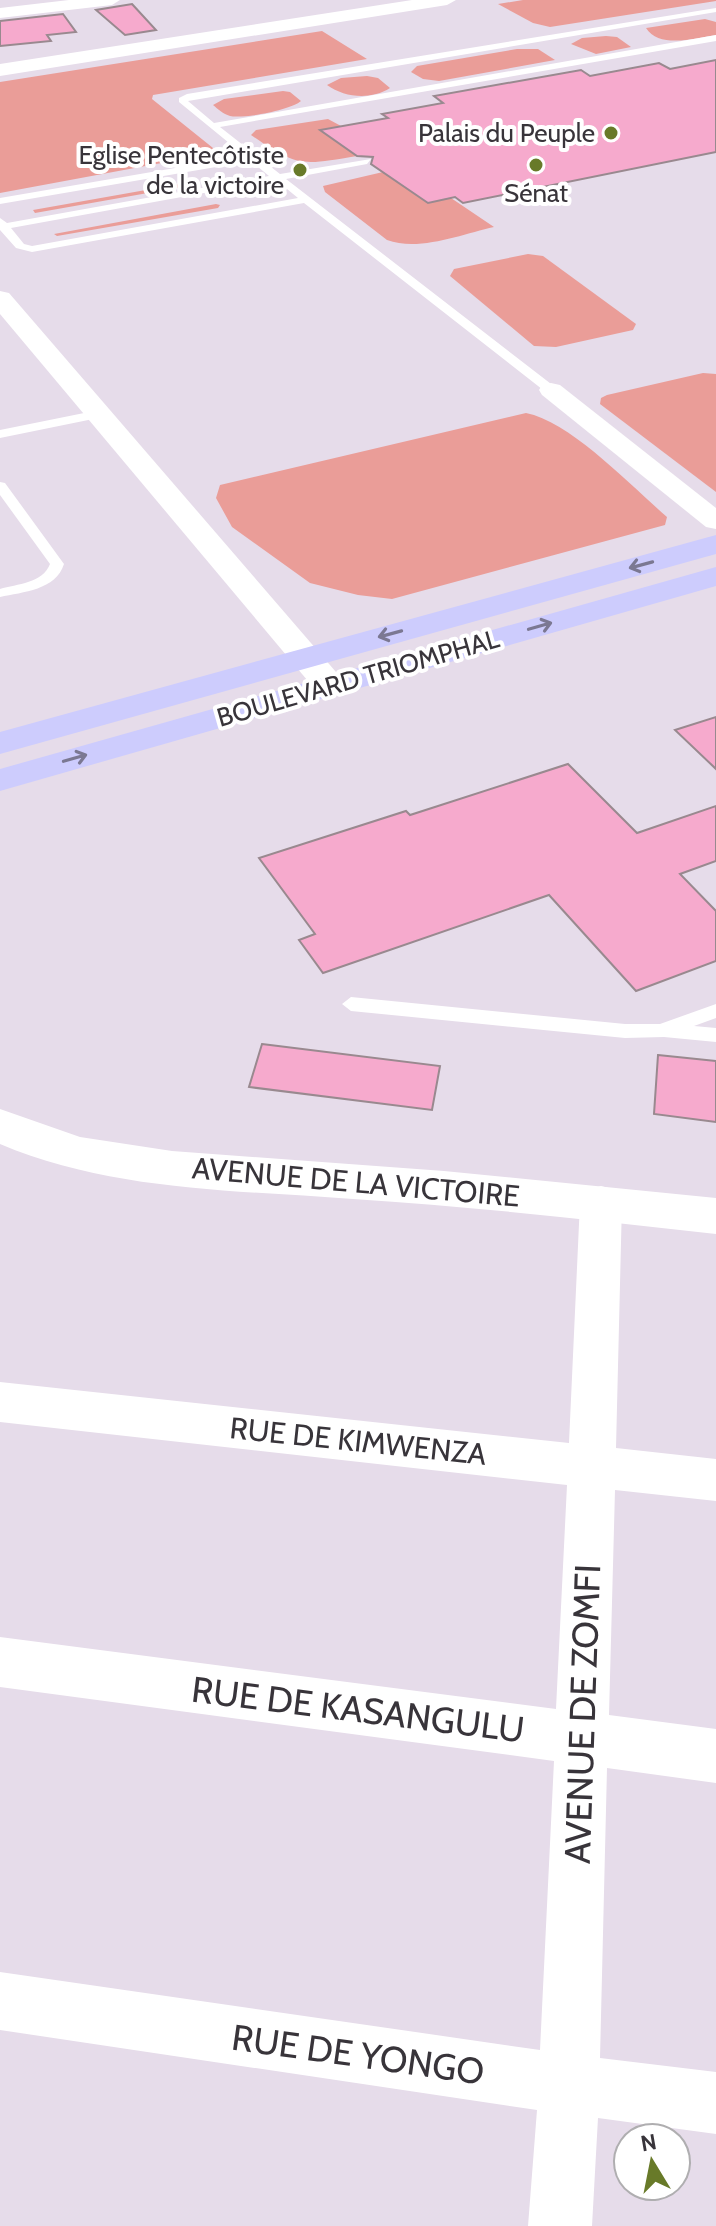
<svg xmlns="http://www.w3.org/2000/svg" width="716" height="2226" viewBox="0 0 716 2226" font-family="Cabin,sans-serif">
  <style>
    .green { fill: #ea9d98 }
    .building { fill: #f6aacd; stroke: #99898f; stroke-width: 2 }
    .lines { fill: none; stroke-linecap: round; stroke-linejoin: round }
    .lane { fill: #fff; fill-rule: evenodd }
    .street { fill: #fff; fill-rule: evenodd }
    .secondary { fill: #fff; fill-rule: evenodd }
    .highway { fill: #cdccfd; fill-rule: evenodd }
    .oneway { stroke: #7b7892 }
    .poi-dot { fill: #687a29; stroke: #fff; stroke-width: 3 }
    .labels { text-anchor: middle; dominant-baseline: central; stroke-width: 8; stroke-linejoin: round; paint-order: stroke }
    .far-poi-label { font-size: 26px; fill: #38343a; stroke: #fff; text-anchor: end }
    .far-street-label { font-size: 26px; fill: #38343a; stroke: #fff }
    .street-label { font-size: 30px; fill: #38343a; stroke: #fff }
    .near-street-label { font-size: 36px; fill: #38343a; stroke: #fff }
  </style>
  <rect width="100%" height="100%" fill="#e6dcea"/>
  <g class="green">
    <polygon points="523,0 716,0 716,1 550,27 533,23 498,4"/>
    <path d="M705,19l11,3v13c-20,3 -57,14 -70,-7z"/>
    <polygon points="322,31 367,59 153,95 152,99 213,148 210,154 0,193 0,82"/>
    <polygon points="606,36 617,37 631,47 596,54 571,44 582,38"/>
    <polygon points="517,49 538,49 555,60 439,81 423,79 411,72 417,66"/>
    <path d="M367,76l11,2 12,10c-19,12 -45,10 -63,-3l14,-7z"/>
    <path d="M283,91l7,1 11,9c-10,9 -58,18 -71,15 -7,-2 -12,-7 -17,-11l11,-6z"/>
    <path d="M328,119l13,7 -20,4 36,26c-55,9 -59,12 -106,-21l5,-5z"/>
    <path d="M383,172l45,31 23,-5 43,29c-32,7 -75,25 -107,13l-62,-48 -2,-6z"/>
    <polygon points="191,182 195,183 193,185 35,213 33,210"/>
    <polygon points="216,204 220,205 218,208 57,236 54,234"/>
    <polygon points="528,254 543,256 636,324 633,330 556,347 534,346 450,276 454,269"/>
    <polygon points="703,373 716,374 716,492 600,404 601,398 607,395"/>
    <path d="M526,413c45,9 105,73 141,104l-2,8 -273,74 -34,-4 -48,-12 -78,-56 -16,-29 4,-13z"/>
  </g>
  <g class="building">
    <polygon points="132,4 156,30 125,35 96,10"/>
    <polygon points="63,14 76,32 47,35 51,41 0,46 0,21"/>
    <polygon points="716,60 716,152 463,203 455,197 428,203 371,164 373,157 357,156 320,130 388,118 382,114 443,103 434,96 581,70 590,76 659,63 670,69"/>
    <polygon points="716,717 716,769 675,730"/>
    <polygon points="568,764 637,833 716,806 716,861 680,874 716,911 716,961 636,991 549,895 323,973 299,940 315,934 259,858 406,811 410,815"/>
    <polygon points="262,1044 440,1066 432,1110 249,1087"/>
    <polygon points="658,1055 716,1061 716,1122 654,1114"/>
  </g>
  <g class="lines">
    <g class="lane">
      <path d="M716,8v4l-528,89 26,22 502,-88v6l-496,86 60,47 91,-15 -4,5 -81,15 269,208v6h-8l-243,-190 -272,49 -16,-4 -16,-18v-12l7,5 262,-47 -18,-15 -251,43v-6l245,-42 -66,-54v-4l8,-4zM276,180l22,18 -266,48 -8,-2 -13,-16z"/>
      <polygon points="99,410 103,411 103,417 0,438 0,430"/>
      <path d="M0,482l5,1 59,81c-8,26 -41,28 -64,33v-8c17,-5 43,-6 50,-25l-50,-69z"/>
      <polygon points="351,997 625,1024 660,1024 716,1004 716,1018 694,1026 716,1028 716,1042 664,1037 625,1038 351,1011 342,1004"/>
    </g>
    <g class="street">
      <polygon points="69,0 120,0 112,5 0,18 0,8"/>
      <polygon points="551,383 560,385 716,508 716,529 706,527 542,395 539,390 542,385"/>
      <polygon points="601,1186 616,1190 622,1202 616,1448 716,1459 716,1501 615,1490 609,1715 716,1729 716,1783 607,1768 600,2058 716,2072 716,2134 598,2118 592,2226 528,2226 537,2110 0,2030 0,1972 540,2050 554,1761 0,1687 0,1637 556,1709 567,1485 0,1422 0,1382 569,1443 580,1202 586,1190"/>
    </g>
    <g class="secondary">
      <polygon points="412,0 456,0 447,5 0,76 0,64"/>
      <polygon points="0,291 9,293 342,679 347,686 342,693 330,696 318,693 0,314"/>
      <path d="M0,1109l80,28 92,14 272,20 272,27v36c-121,-14 -242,-27 -363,-35 -119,-9 -242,-8 -353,-55z"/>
    </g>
    <g class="highway">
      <polygon points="716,535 716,554 0,754 0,732"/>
      <polygon points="716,567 716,586 0,791 0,769"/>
    </g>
  </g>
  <defs><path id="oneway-shaft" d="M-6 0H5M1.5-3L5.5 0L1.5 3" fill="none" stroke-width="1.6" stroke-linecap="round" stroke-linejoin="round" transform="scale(2)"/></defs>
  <g class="oneway">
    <use href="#oneway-shaft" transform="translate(641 565) rotate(165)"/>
    <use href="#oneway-shaft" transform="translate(540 626) rotate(-16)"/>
    <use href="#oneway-shaft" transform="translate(390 634) rotate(165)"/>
    <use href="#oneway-shaft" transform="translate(75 758) rotate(-16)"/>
  </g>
  <g class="poi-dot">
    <circle cx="611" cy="133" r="8"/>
    <circle cx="536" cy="165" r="8"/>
    <circle cx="300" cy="170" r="8"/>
  </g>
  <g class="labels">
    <g class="far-poi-label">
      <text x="595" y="133">Palais du Peuple</text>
      <text x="284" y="155">Eglise Pentecôtiste<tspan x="284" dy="30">de la victoire</tspan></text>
      <text x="536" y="193" text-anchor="middle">Sénat</text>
    </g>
    <g class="far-street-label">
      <text transform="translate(358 678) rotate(-16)">BOULEVARD TRIOMPHAL</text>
    </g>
    <g class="street-label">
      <text transform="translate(356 1182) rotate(5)">AVENUE DE LA VICTOIRE</text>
      <text transform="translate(358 1441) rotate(6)">RUE DE KIMWENZA</text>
    </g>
    <g class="near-street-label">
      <text transform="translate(358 1709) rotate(7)">RUE DE KASANGULU</text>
      <text transform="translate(582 1714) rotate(-88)">AVENUE DE ZOMFI</text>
      <text transform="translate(358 2054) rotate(8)">RUE DE YONGO</text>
    </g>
  </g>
  <g transform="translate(652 2162) rotate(350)"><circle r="38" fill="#ffffff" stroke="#afaeb0" stroke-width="2"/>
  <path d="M0-6L14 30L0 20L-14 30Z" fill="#687a29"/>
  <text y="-12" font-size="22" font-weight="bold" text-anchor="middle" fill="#38343a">N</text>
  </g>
</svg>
